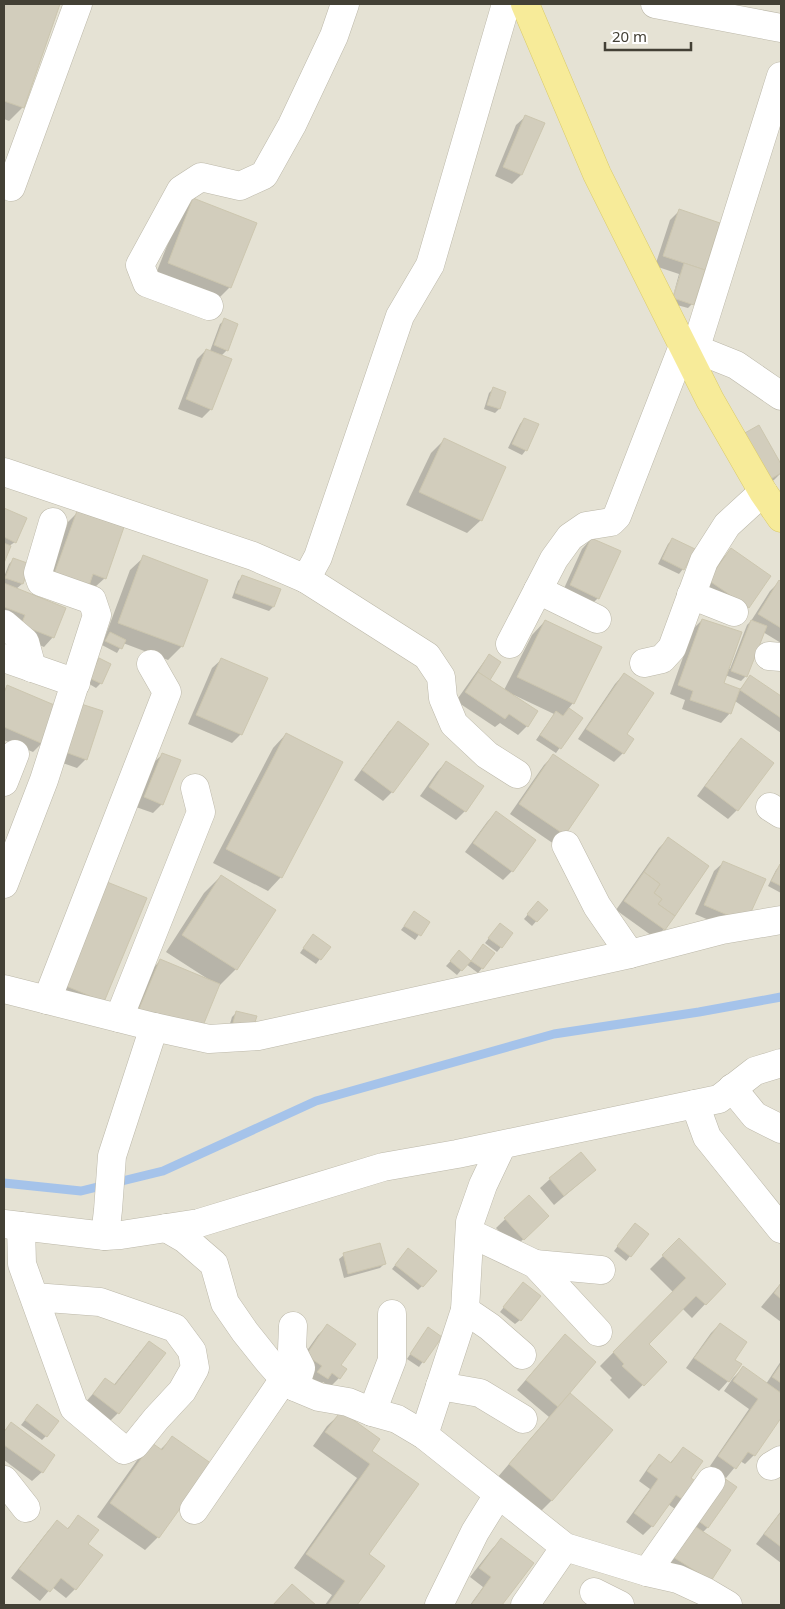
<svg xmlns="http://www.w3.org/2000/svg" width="785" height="1609" viewBox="0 0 785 1609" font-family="'Noto Sans',sans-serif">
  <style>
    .residential { fill: #e5e2d4 }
    .shadow { fill: #0003 }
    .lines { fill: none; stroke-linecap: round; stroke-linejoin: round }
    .stream { stroke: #a5c3ea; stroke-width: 9 }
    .building { fill: #d2cdbc; stroke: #ccc6af }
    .minor-casing { stroke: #bcb8a9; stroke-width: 29 }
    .major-casing { stroke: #dacb6a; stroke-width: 29 }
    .minor { stroke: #fff; stroke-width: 28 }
    .major { stroke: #f7eb99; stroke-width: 28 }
  </style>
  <rect width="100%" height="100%" fill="#f1f0e5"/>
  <rect class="residential" x="4" y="4" width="777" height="1601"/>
  <g class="shadow">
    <polygon points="4,4 58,4 23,107 9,121 4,119"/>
    <polygon points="526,116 543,124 521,175 512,184 495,176 516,125"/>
    <polygon points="193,200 230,287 217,300 155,276 180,213"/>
    <polygon points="679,211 692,304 688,308 673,304 682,274 680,274 671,303 679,274 655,266 670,220"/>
    <polygon points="225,320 227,350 221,356 211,409 202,418 178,409 197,359 206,350 210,351 220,324"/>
    <polygon points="493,389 499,409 495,413 484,409 489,393"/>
    <polygon points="524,419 526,450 522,455 508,448 520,424"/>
    <polygon points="759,427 781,467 781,473 774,480 759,488"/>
    <polygon points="444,440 481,520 467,533 406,505 431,453"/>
    <polygon points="4,509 25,519 15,542 9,546 4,560"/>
    <polygon points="77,513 105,578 95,587 45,587 68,522"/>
    <polygon points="591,539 598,598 589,607 561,595 582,549"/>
    <polygon points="673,539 683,569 679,574 658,564 668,544"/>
    <polygon points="731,550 748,607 739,616 700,589 722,559"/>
    <polygon points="144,557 182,646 168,660 123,643 117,653 102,645 130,570"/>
    <polygon points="13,560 28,565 22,584 16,589 53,637 44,647 13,634 4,619 4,577 9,564"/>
    <polygon points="242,577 273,607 269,611 232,598 238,581"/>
    <polygon points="779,582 781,583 781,643 763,632 746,676 741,681 725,675 722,684 739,690 751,677 781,697 781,733 735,701 730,713 721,723 682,709 685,700 670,694 693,629 702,620 728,668 730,669 747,625 751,621 770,591"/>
    <polygon points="545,621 600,648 573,703 568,709 581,718 556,753 536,740 554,714 514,695 514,697 527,726 518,735 500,723 495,727 456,701 485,660 489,679 504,690 532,635"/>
    <polygon points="222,659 241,734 232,743 188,724 212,668"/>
    <polygon points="99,660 101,683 96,688 86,682 95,664"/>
    <polygon points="624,674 625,734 623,753 614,762 578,739 615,684"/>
    <polygon points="7,687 42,743 33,752 4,740 4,690"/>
    <polygon points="72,715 86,759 77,768 57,761"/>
    <polygon points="398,723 392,792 383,801 354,780 389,732"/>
    <polygon points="286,734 281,877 268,891 213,863 273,748"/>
    <polygon points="741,740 737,810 728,819 697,796 732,749"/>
    <polygon points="163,754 162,804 153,813 136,807 153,763"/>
    <polygon points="554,755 597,785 554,844 510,814 544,765"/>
    <polygon points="446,762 465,811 456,820 420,796 437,772"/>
    <polygon points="496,812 512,871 503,880 465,852 487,822"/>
    <polygon points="668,839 664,929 655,938 616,910 659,848"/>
    <polygon points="724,862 736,932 695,914 714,871"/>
    <polygon points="781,865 781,893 768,886 776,870"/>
    <polygon points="221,876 236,969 219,986 131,1018 151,970 160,961 208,979 166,952 204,893"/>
    <polygon points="102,881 103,1001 46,997"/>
    <polygon points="534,907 546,910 532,926 524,919"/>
    <polygon points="414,913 428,922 415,940 401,930"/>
    <polygon points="496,929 512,933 497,952 485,943"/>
    <polygon points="309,940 329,947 316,964 300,953"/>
    <polygon points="479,950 482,968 478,973 466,964 457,975 446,966 459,952 471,962"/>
    <polygon points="237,1012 255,1016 229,1027 232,1017"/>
    <polygon points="595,1170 554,1205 540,1188 550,1179"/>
    <polygon points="529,1196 538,1225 514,1248 496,1228"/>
    <polygon points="631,1229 647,1235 626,1261 614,1251"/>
    <polygon points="679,1240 724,1284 692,1318 682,1308 647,1344 665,1362 629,1399 610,1380 612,1378 600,1366 673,1292 650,1269"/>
    <polygon points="404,1254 422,1286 418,1290 392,1269"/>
    <polygon points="344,1255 385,1263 380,1268 344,1278 339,1259"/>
    <polygon points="781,1283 781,1322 761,1307"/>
    <polygon points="519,1288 520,1320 515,1324 500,1312"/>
    <polygon points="720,1324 733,1360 729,1380 719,1391 686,1368 711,1333"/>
    <polygon points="327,1326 339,1365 339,1378 330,1387 323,1382 318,1388 309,1382 313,1376 297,1365 318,1335"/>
    <polygon points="424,1333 440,1337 419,1367 407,1359"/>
    <polygon points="149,1342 164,1354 118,1413 109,1422 84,1404 105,1380 113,1386 140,1352"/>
    <polygon points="556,1345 564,1398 565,1400 552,1500 538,1514 497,1478 549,1417 517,1390"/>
    <polygon points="781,1361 781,1416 754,1455 745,1464 740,1461 726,1478 710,1466 749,1409 724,1391 733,1378 743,1368 766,1384"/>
    <polygon points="33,1410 46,1436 42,1440 21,1425"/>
    <polygon points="341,1413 370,1451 367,1554 383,1566 355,1605 325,1605 332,1595 294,1568 357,1478 313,1446 327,1426"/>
    <polygon points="11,1424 54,1456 42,1472 32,1481 4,1460 4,1431"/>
    <polygon points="172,1438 158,1537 145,1550 97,1517 138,1459 152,1445 160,1450"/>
    <polygon points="683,1448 689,1478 697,1483 675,1509 668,1504 652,1526 643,1535 626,1522 650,1489 639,1481 650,1465 660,1456 670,1463"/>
    <polygon points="720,1484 708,1527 702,1533 710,1581 664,1566"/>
    <polygon points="781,1511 781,1563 756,1544"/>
    <polygon points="78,1517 86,1544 75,1589 66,1598 52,1587 40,1601 11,1578 48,1531 57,1522 67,1529"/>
    <polygon points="501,1540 532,1563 501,1605 470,1605 483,1587 470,1577 492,1549"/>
  </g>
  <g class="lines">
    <polyline class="stream" points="4,1183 81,1191 163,1171 316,1101 554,1034 699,1012 781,997"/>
  </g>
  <g class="building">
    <polygon points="4,4 60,4 24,108 4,101"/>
    <polygon points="525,115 545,123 522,175 503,167"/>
    <polygon points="193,198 257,223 231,288 168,263"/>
    <polygon points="679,209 720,223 705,270 663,256"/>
    <polygon points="684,263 705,270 694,305 673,298"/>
    <polygon points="224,318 238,324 228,351 214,345"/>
    <polygon points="206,349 232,359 212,410 186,399"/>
    <polygon points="493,387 506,392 500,409 487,405"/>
    <polygon points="524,418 539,424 527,451 512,444"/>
    <polygon points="759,425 781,464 781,473 769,480 743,434"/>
    <polygon points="444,438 506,467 482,521 419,492"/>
    <polygon points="4,508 27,518 16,543 4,537"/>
    <polygon points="77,511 124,527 106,579 93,574 88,589 53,577"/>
    <polygon points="591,538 621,551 599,599 570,585"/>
    <polygon points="672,538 695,549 684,570 662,559"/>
    <polygon points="4,543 11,546 4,563"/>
    <polygon points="731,548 771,576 749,608 708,580"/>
    <polygon points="143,555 208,580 183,647 118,623"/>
    <polygon points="13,558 30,564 23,584 5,578"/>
    <polygon points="242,575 281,589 274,607 235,593"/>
    <polygon points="779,580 781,582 781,628 758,614"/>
    <polygon points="4,583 66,608 54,638 21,625 25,615 4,607"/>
    <polygon points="702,619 742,632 724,683 740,689 731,714 690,700 693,691 678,685"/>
    <polygon points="545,620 602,647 574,704 517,677"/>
    <polygon points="751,620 767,626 747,677 731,671"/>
    <polygon points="110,632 126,640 122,649 105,641"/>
    <polygon points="489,654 501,662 490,680 478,672"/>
    <polygon points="99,658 111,664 102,684 89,678"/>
    <polygon points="221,658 268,678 242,735 196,715"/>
    <polygon points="478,672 538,711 528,727 509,714 505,719 465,692"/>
    <polygon points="624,673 654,693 627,734 634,739 624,754 586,729"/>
    <polygon points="750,675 781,696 781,718 740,690"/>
    <polygon points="7,685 59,707 43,744 4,727 4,693"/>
    <polygon points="81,704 103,711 87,760 65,752"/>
    <polygon points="569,708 583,718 561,749 540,735 556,711 563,716"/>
    <polygon points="398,721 429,744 393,793 362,770"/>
    <polygon points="286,733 343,762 282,878 226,849"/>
    <polygon points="741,738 774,763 738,811 705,786"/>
    <polygon points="162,753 181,760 163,805 144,797"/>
    <polygon points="553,754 599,785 565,835 519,804"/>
    <polygon points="446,761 484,786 466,812 429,787"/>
    <polygon points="496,811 536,840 513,872 473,843"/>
    <polygon points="668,837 709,866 675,916 658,904 662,899 654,893 660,884 644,872"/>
    <polygon points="723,861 766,879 746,923 704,905"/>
    <polygon points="780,864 781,864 781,886 771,881"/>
    <polygon points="644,872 660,884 654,893 662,899 658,904 675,916 665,930 624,901"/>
    <polygon points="221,875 276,910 237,970 182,935"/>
    <polygon points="102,880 147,898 104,1002 59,983"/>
    <polygon points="538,901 548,910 537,922 527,914"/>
    <polygon points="414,911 430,922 421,936 404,926"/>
    <polygon points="500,923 513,933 502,948 488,938"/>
    <polygon points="313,934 331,947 321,960 303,948"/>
    <polygon points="483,944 495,953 483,969 471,961"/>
    <polygon points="459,950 471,961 462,971 450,961"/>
    <polygon points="160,959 220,984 200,1033 139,1009"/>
    <polygon points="236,1011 257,1016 253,1028 233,1023"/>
    <polygon points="581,1152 596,1170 564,1196 549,1178"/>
    <polygon points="529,1195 549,1216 524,1240 504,1218"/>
    <polygon points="635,1223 649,1234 631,1257 617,1246"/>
    <polygon points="679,1238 726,1284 706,1305 696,1296 649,1344 667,1362 644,1386 622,1366 624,1364 613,1352 686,1278 662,1255"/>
    <polygon points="380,1243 386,1264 348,1274 343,1253"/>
    <polygon points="408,1248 437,1271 423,1287 395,1265"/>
    <polygon points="523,1282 541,1296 521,1321 503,1307"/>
    <polygon points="781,1283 781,1299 774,1293"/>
    <polygon points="720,1323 747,1342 735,1360 742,1364 729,1382 694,1358"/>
    <polygon points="327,1324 356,1344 341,1365 347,1369 340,1379 332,1373 328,1379 317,1372 322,1366 306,1355"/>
    <polygon points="428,1327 442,1337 424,1363 410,1354"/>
    <polygon points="565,1334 596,1362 558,1407 526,1380"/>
    <polygon points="149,1341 166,1353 119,1414 93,1394 105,1378 115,1385"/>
    <polygon points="781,1364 781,1383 772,1377"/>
    <polygon points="743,1366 781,1393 781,1418 755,1456 748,1452 736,1469 718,1456 758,1399 733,1381"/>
    <polygon points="570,1393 613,1430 552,1501 509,1464"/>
    <polygon points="37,1404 59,1421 47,1437 25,1420"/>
    <polygon points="341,1411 380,1439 372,1451 419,1484 369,1554 385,1566 357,1605 328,1605 345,1581 306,1554 370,1464 325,1432"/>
    <polygon points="11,1422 55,1455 43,1473 4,1445 4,1432"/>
    <polygon points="172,1436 212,1464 159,1538 110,1503 152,1443 162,1450"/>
    <polygon points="683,1447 703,1461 691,1478 698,1483 685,1501 676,1495 653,1527 634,1513 658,1479 647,1471 659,1454 671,1463"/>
    <polygon points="724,1478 737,1487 708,1528 696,1519"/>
    <polygon points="781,1512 781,1547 764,1534"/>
    <polygon points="78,1515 99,1530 88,1544 103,1555 76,1590 61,1578 50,1592 19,1569 57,1520 68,1529"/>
    <polygon points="693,1525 731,1550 711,1581 673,1557"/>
    <polygon points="501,1538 534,1563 502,1605 471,1605 491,1577 479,1568"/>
    <polygon points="292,1584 316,1605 273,1605"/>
  </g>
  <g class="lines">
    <g class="minor-casing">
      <g id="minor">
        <polyline points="655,4 781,28"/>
        <polyline points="11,187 78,4"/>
        <polyline points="209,306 147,283 140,265 181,190 201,177 240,186 264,175 292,125 334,36 345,4"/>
        <polyline points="696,349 736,365 781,396"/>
        <polyline points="691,363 781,76"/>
        <polyline points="4,472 253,556 306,579 318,557 400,316 430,265 506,4"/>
        <polyline points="306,579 427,656 441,677 443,698 454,724 487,755 517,774"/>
        <polyline points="538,590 597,619"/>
        <polyline points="691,595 734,612"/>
        <polyline points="4,624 25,642 32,668"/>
        <polyline points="510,644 554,559 570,537 586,526 611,522 617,516 683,346"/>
        <polyline points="769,656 781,657"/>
        <polyline points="4,658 76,683"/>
        <polyline points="644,663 662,659 672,648 704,561 727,525 763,492"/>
        <polyline points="4,782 15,754"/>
        <polyline points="770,807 781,814"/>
        <polyline points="566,845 597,906 630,954"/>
        <polyline points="4,884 44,780 97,615 92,600 41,582 38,573 53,522"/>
        <polyline points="4,989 154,1027 209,1039 258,1036 630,954 722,930 781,920"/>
        <polyline points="47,1000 167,692 151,664"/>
        <polyline points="119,1018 201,812 195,788"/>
        <polyline points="732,1088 755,1116 781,1129"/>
        <polyline points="695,1104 707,1137 781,1229"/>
        <polyline points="4,1224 105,1236 121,1235 199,1223 383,1167 457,1154 719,1099 755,1071 781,1063"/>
        <polyline points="21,1226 22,1264 74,1408 124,1450 135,1445 156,1419 182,1391 195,1368 192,1351 175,1328 100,1302 34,1297"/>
        <polyline points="166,1228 185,1239 214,1264 225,1303 245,1332 269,1362 284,1379 295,1387 319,1397 348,1402 372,1412 397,1419 424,1435 565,1547 647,1572 678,1579 706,1592 728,1605"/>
        <polyline points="470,1233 535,1264 598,1332"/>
        <polyline points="105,1236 108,1210 112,1156 154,1027"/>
        <polyline points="535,1264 601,1270"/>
        <polyline points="465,1310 490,1327 522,1355"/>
        <polyline points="293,1326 292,1350 301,1368 295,1387"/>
        <polyline points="440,1386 480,1393 523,1419"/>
        <polyline points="372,1412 392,1360 392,1314"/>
        <polyline points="424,1435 465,1310 470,1222 483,1185 502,1145"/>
        <polyline points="771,1466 781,1460"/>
        <polyline points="4,1480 26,1508"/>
        <polyline points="194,1510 284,1379"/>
        <polyline points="647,1572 711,1481"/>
        <polyline points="594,1592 620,1605"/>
        <polyline points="439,1605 475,1532 498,1495"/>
        <polyline points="525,1605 565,1547"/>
      </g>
    </g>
    <g class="major-casing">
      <polyline id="major" points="525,4 597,174 710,400 763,492 781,518"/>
    </g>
    <use href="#minor" class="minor"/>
    <use href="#major" class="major"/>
  </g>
  <rect width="785" height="1609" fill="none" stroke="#434035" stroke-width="10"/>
  <path d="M605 42v8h86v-8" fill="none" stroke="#434035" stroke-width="2.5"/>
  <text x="612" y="42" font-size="15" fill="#434035" stroke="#ffffff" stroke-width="4" paint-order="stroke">20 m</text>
</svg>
